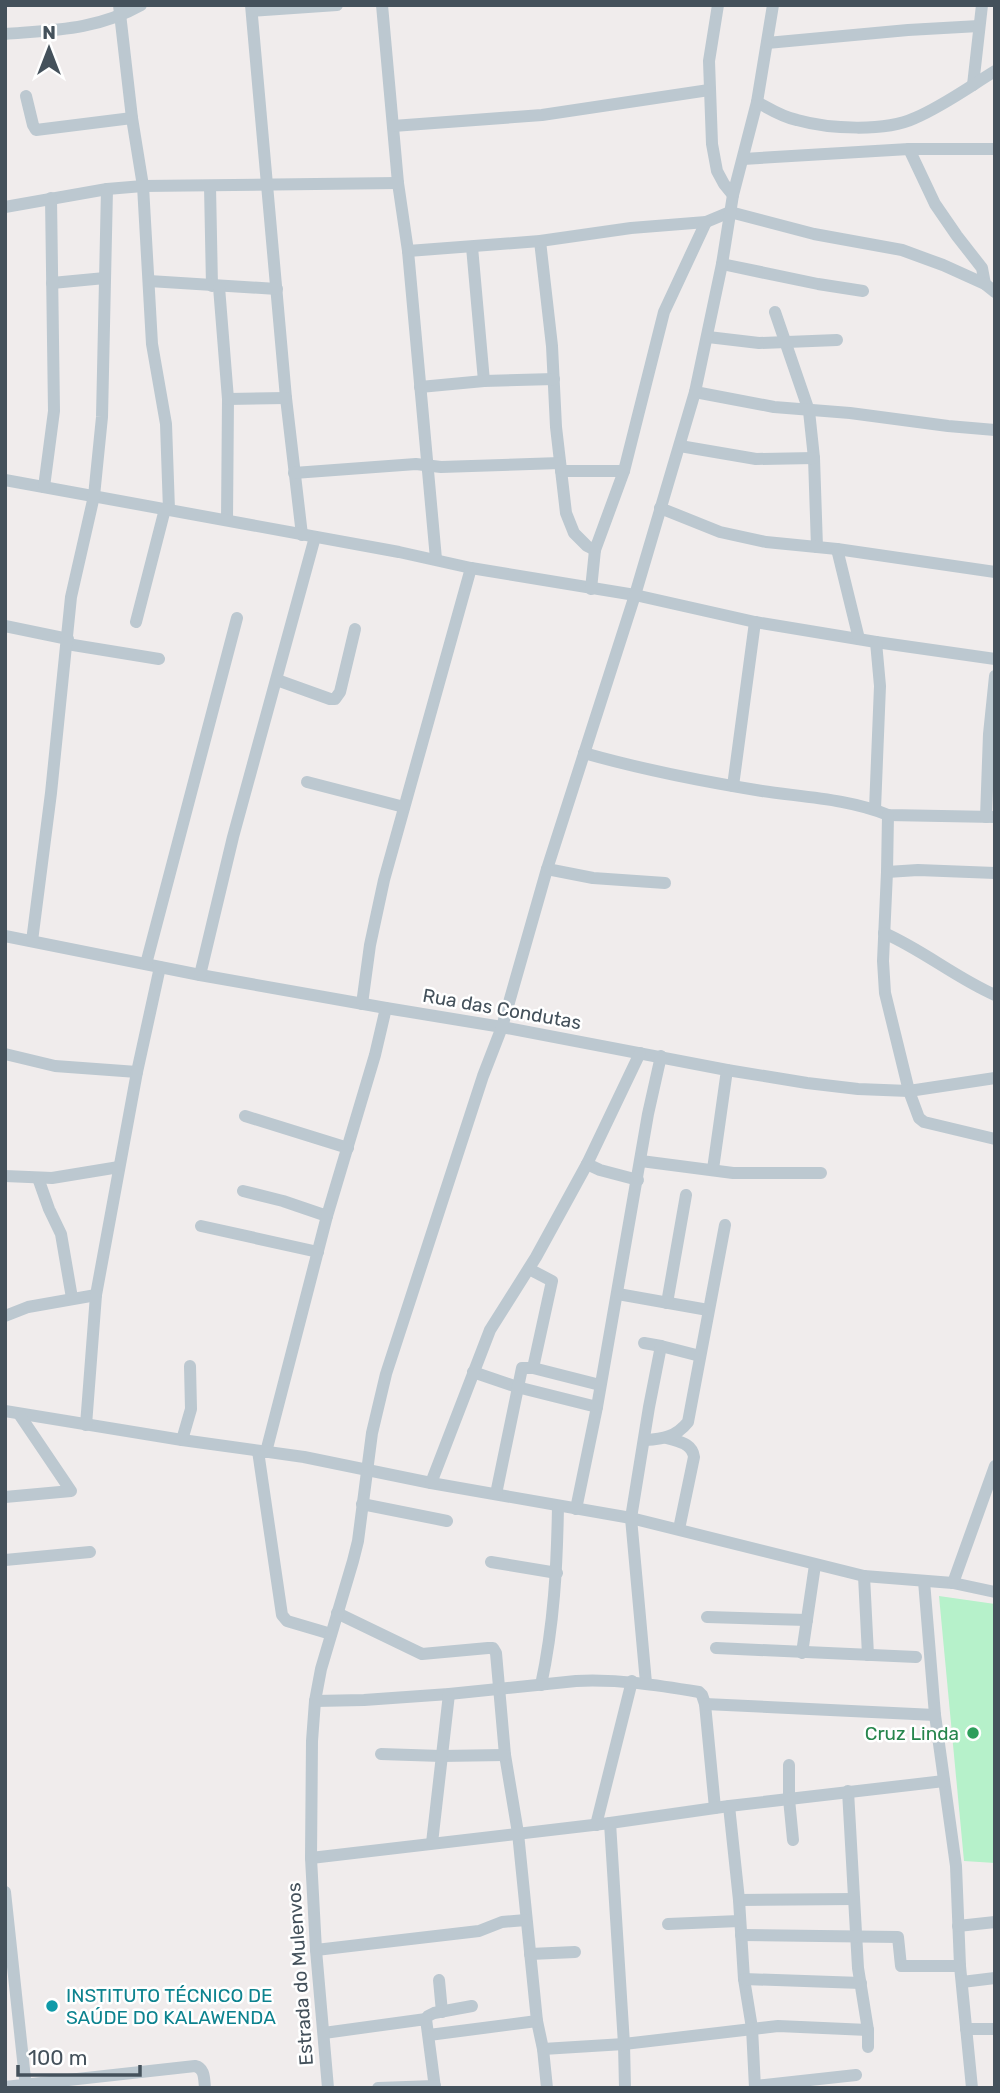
<svg xmlns="http://www.w3.org/2000/svg" width="1000" height="2093" viewBox="0 0 1000 2093" font-family="Rubik,sans-serif">
  <style>
    .green { fill: #b6f1ca }
    .lines { fill: none; stroke-linecap: round; stroke-linejoin: round }
    .minor { stroke: #bcc8d0; stroke-width: 12 }
    .leisure-dot { fill: #2e9e5b; stroke: #fff; stroke-width: 2.5 }
    .culture-dot { fill: #0f9aa8; stroke: #fff; stroke-width: 2.5 }
    .labels { text-anchor: middle; dominant-baseline: central; stroke-width: 5; stroke-linejoin: round; paint-order: stroke }
    .street-label { font-size: 19px; fill: #44515b; stroke: #fff }
    .leisure-label { font-size: 19px; fill: #27864d; stroke: #fff; text-anchor: end }
    .culture-label { font-size: 19px; fill: #0d838f; stroke: #fff; text-anchor: start }
  </style>
  <rect width="100%" height="100%" fill="#f0ecec"/>
  <polygon class="green" points="939,1596 995,1604 995,1863 964,1861"/>
  <g class="lines">
    <g class="minor">
      <polyline points="119,5 132,118 143,186 152,344 166,424 169,510"/>
      <polyline points="251,5 286,398 302,535"/>
      <polyline points="382,5 398,183 408,251 436,559"/>
      <polyline points="718,5 709,61 712,144 717,171 724,184 733,195"/>
      <polyline points="252,11 337,5"/>
      <path d="M5,34c49,-4 92,-4 136,-29"/>
      <polyline points="767,43 908,30 979,26"/>
      <polyline points="973,85 982,5"/>
      <polyline points="26,96 33,125 36,130 132,118"/>
      <path d="M757,102c13,7 25,15 40,18 32,9 88,12 118,-2 28,-12 54,-31 80,-47"/>
      <polyline points="393,126 542,115 709,90"/>
      <polyline points="909,149 935,204 957,236 982,268 985,284"/>
      <polyline points="743,159 909,149 995,149"/>
      <polyline points="210,186 212,286"/>
      <polyline points="5,207 107,189 143,186 398,183"/>
      <polyline points="540,241 552,346 556,427 566,513 574,533 587,546 595,550"/>
      <polyline points="472,247 484,381"/>
      <polyline points="408,251 540,241 631,228 706,222 730,212 814,234 902,250 943,265 985,284 995,292"/>
      <polyline points="722,264 818,284 863,291"/>
      <polyline points="149,281 277,289"/>
      <polyline points="52,283 105,278"/>
      <polyline points="219,287 228,399 227,520"/>
      <polyline points="775,312 809,411 814,458 817,547"/>
      <polyline points="708,337 759,343 837,340"/>
      <polyline points="420,387 484,381 554,379"/>
      <polyline points="695,392 774,407 850,413 948,426 995,430"/>
      <polyline points="228,399 286,398"/>
      <polyline points="680,446 756,459 814,458"/>
      <polyline points="561,471 624,471"/>
      <polyline points="294,473 416,464 441,467 560,463"/>
      <polyline points="5,480 399,552 471,568 635,595 755,622 876,642 995,659"/>
      <polyline points="44,487 54,411 51,198"/>
      <polyline points="660,508 720,532 766,542 837,549 995,572"/>
      <polyline points="837,549 859,639"/>
      <polyline points="591,589 595,550 624,471 664,312 706,222"/>
      <polyline points="136,622 165,509"/>
      <polyline points="5,626 68,639"/>
      <polyline points="67,644 159,659"/>
      <polyline points="277,680 330,699 335,699 340,692 355,629"/>
      <path d="M584,753c60,17 116,28 178,38 41,6 88,8 126,24l107,2"/>
      <polyline points="307,782 404,807"/>
      <polyline points="733,786 755,622"/>
      <polyline points="875,809 880,686 876,642"/>
      <polyline points="888,815 887,872 883,961 885,993 909,1091 919,1118 924,1122 995,1139"/>
      <polyline points="986,817 989,734 995,676"/>
      <polyline points="547,869 593,878 665,883"/>
      <polyline points="887,872 918,870 995,873"/>
      <path d="M884,933c39,17 72,45 111,62"/>
      <polyline points="5,936 200,975 386,1008 502,1027 727,1070 807,1083 858,1089 909,1091 995,1078"/>
      <polyline points="32,941 51,793 71,597 94,496 102,417 107,189"/>
      <polyline points="146,964 237,618"/>
      <polyline points="200,975 233,837 315,537"/>
      <polyline points="362,1004 370,945 384,880 471,568"/>
      <polyline points="5,1054 55,1066 137,1072"/>
      <polyline points="245,1116 348,1148"/>
      <polyline points="641,1161 733,1173 821,1173"/>
      <polyline points="587,1164 600,1170 638,1180"/>
      <polyline points="713,1169 727,1070"/>
      <polyline points="5,1176 52,1178 119,1167"/>
      <polyline points="38,1178 49,1209 61,1234 72,1298"/>
      <polyline points="243,1191 283,1201 327,1216"/>
      <polyline points="201,1226 318,1252"/>
      <polyline points="529,1269 552,1281 533,1368"/>
      <polyline points="618,1294 708,1310"/>
      <polyline points="667,1303 686,1195"/>
      <polyline points="5,1316 28,1307 96,1295"/>
      <polyline points="644,1343 661,1346 700,1356"/>
      <polyline points="473,1372 517,1387 597,1407"/>
      <polyline points="5,1411 182,1440 304,1457 431,1483 631,1518 864,1576 953,1583 995,1592"/>
      <polyline points="86,1425 96,1295 137,1072 160,967"/>
      <path d="M667,1438c12,4 25,5 27,19l-15,72"/>
      <polyline points="182,1440 191,1409 190,1366"/>
      <path d="M645,1440c18,-1 31,-3 43,-18l37,-197"/>
      <polyline points="258,1451 282,1615 287,1621 331,1634"/>
      <polyline points="266,1452 327,1216 375,1055 386,1008"/>
      <polyline points="431,1483 490,1330 536,1257 587,1164 640,1053"/>
      <polyline points="496,1494 522,1368 533,1368 600,1385"/>
      <polyline points="5,1497 71,1491 19,1414"/>
      <polyline points="362,1504 447,1521"/>
      <polyline points="576,1509 597,1407 648,1114 661,1056"/>
      <polyline points="5,1560 90,1552"/>
      <polyline points="491,1562 557,1573"/>
      <polyline points="864,1576 868,1655"/>
      <polyline points="924,1581 935,1715 956,1866 960,1966 972,2088"/>
      <polyline points="953,1583 995,1466"/>
      <polyline points="337,1613 422,1654 488,1648 493,1648 496,1653 505,1755 518,1833 537,2021 543,2049 547,2088"/>
      <polyline points="707,1617 807,1620"/>
      <polyline points="716,1648 916,1657"/>
      <polyline points="802,1653 815,1565"/>
      <polyline points="646,1683 631,1518 649,1407 661,1346"/>
      <path d="M541,1685c13,-60 16,-119 17,-179"/>
      <path d="M315,1701l49,-1 85,-6 127,-13c43,-2 81,4 123,11l3,3 3,9 10,104"/>
      <polyline points="705,1704 935,1715"/>
      <polyline points="381,1754 441,1756 505,1755"/>
      <polyline points="789,1765 789,1799 793,1840"/>
      <polyline points="848,1791 858,1968 868,2030 868,2047"/>
      <polyline points="729,1806 739,1900 744,1979 752,2028 755,2088"/>
      <polyline points="610,1823 624,2044 625,2088"/>
      <polyline points="596,1825 632,1681"/>
      <polyline points="432,1843 449,1694"/>
      <polyline points="311,1858 610,1823 729,1806 944,1781"/>
      <polyline points="5,1892 26,2088"/>
      <polyline points="739,1900 854,1899"/>
      <polyline points="668,1924 739,1921"/>
      <polyline points="958,1926 995,1922"/>
      <polyline points="741,1935 898,1937 901,1966 960,1966"/>
      <polyline points="316,1950 479,1931 502,1922 526,1920"/>
      <polyline points="530,1954 575,1952"/>
      <polyline points="744,1979 861,1983"/>
      <polyline points="439,1980 442,2012"/>
      <polyline points="962,1982 995,1978"/>
      <polyline points="426,2019 428,2016 434,2013 472,2006"/>
      <polyline points="966,2029 995,2029"/>
      <polyline points="324,2033 426,2019 435,2088"/>
      <polyline points="429,2035 537,2021"/>
      <polyline points="543,2049 624,2044 778,2026 868,2030"/>
      <polyline points="755,2086 856,2075"/>
      <path d="M5,2087l190,-21c10,2 9,13 10,22"/>
      <polyline points="328,2088 316,1950 311,1858 312,1741 315,1701 321,1669 353,1561 358,1541 372,1433 386,1374 483,1076 502,1027 547,869 635,595 695,392 722,264 733,195 757,102 773,5"/>
      <polyline points="378,2088 435,2086"/>
    </g>
  </g>
  <circle class="leisure-dot" cx="973" cy="1733" r="7"/>
  <circle class="culture-dot" cx="52" cy="2006" r="7"/>
  <g class="labels">
    <g class="street-label">
      <text transform="translate(502 1009) rotate(10)">Rua das Condutas</text>
      <text transform="translate(300 1974) rotate(-94)">Estrada do Mulenvos</text>
    </g>
    <g class="leisure-label">
      <text x="959" y="1733">Cruz Linda</text>
    </g>
    <g class="culture-label">
      <text x="66" y="1995">INSTITUTO TÉCNICO DE<tspan x="66" dy="22">SAÚDE DO KALAWENDA</tspan></text>
    </g>
  </g>
  <rect width="1000" height="2093" fill="none" stroke="#44515b" stroke-width="14"/>
  <g transform="translate(49 49)" stroke="#ffffff" stroke-width="5" paint-order="stroke">
  <path d="M0-5L12 26L0 18L-12 26Z" fill="#44515b"/>
  <text y="-10" font-size="19" font-weight="bold" text-anchor="middle" fill="#44515b">N</text>
  </g>
  <path d="M18 2065v10h122v-10" fill="none" stroke="#44515b" stroke-width="3.5"/>
  <text x="28" y="2065" font-size="21" fill="#44515b" stroke="#ffffff" stroke-width="5" paint-order="stroke">100 m</text>
</svg>
